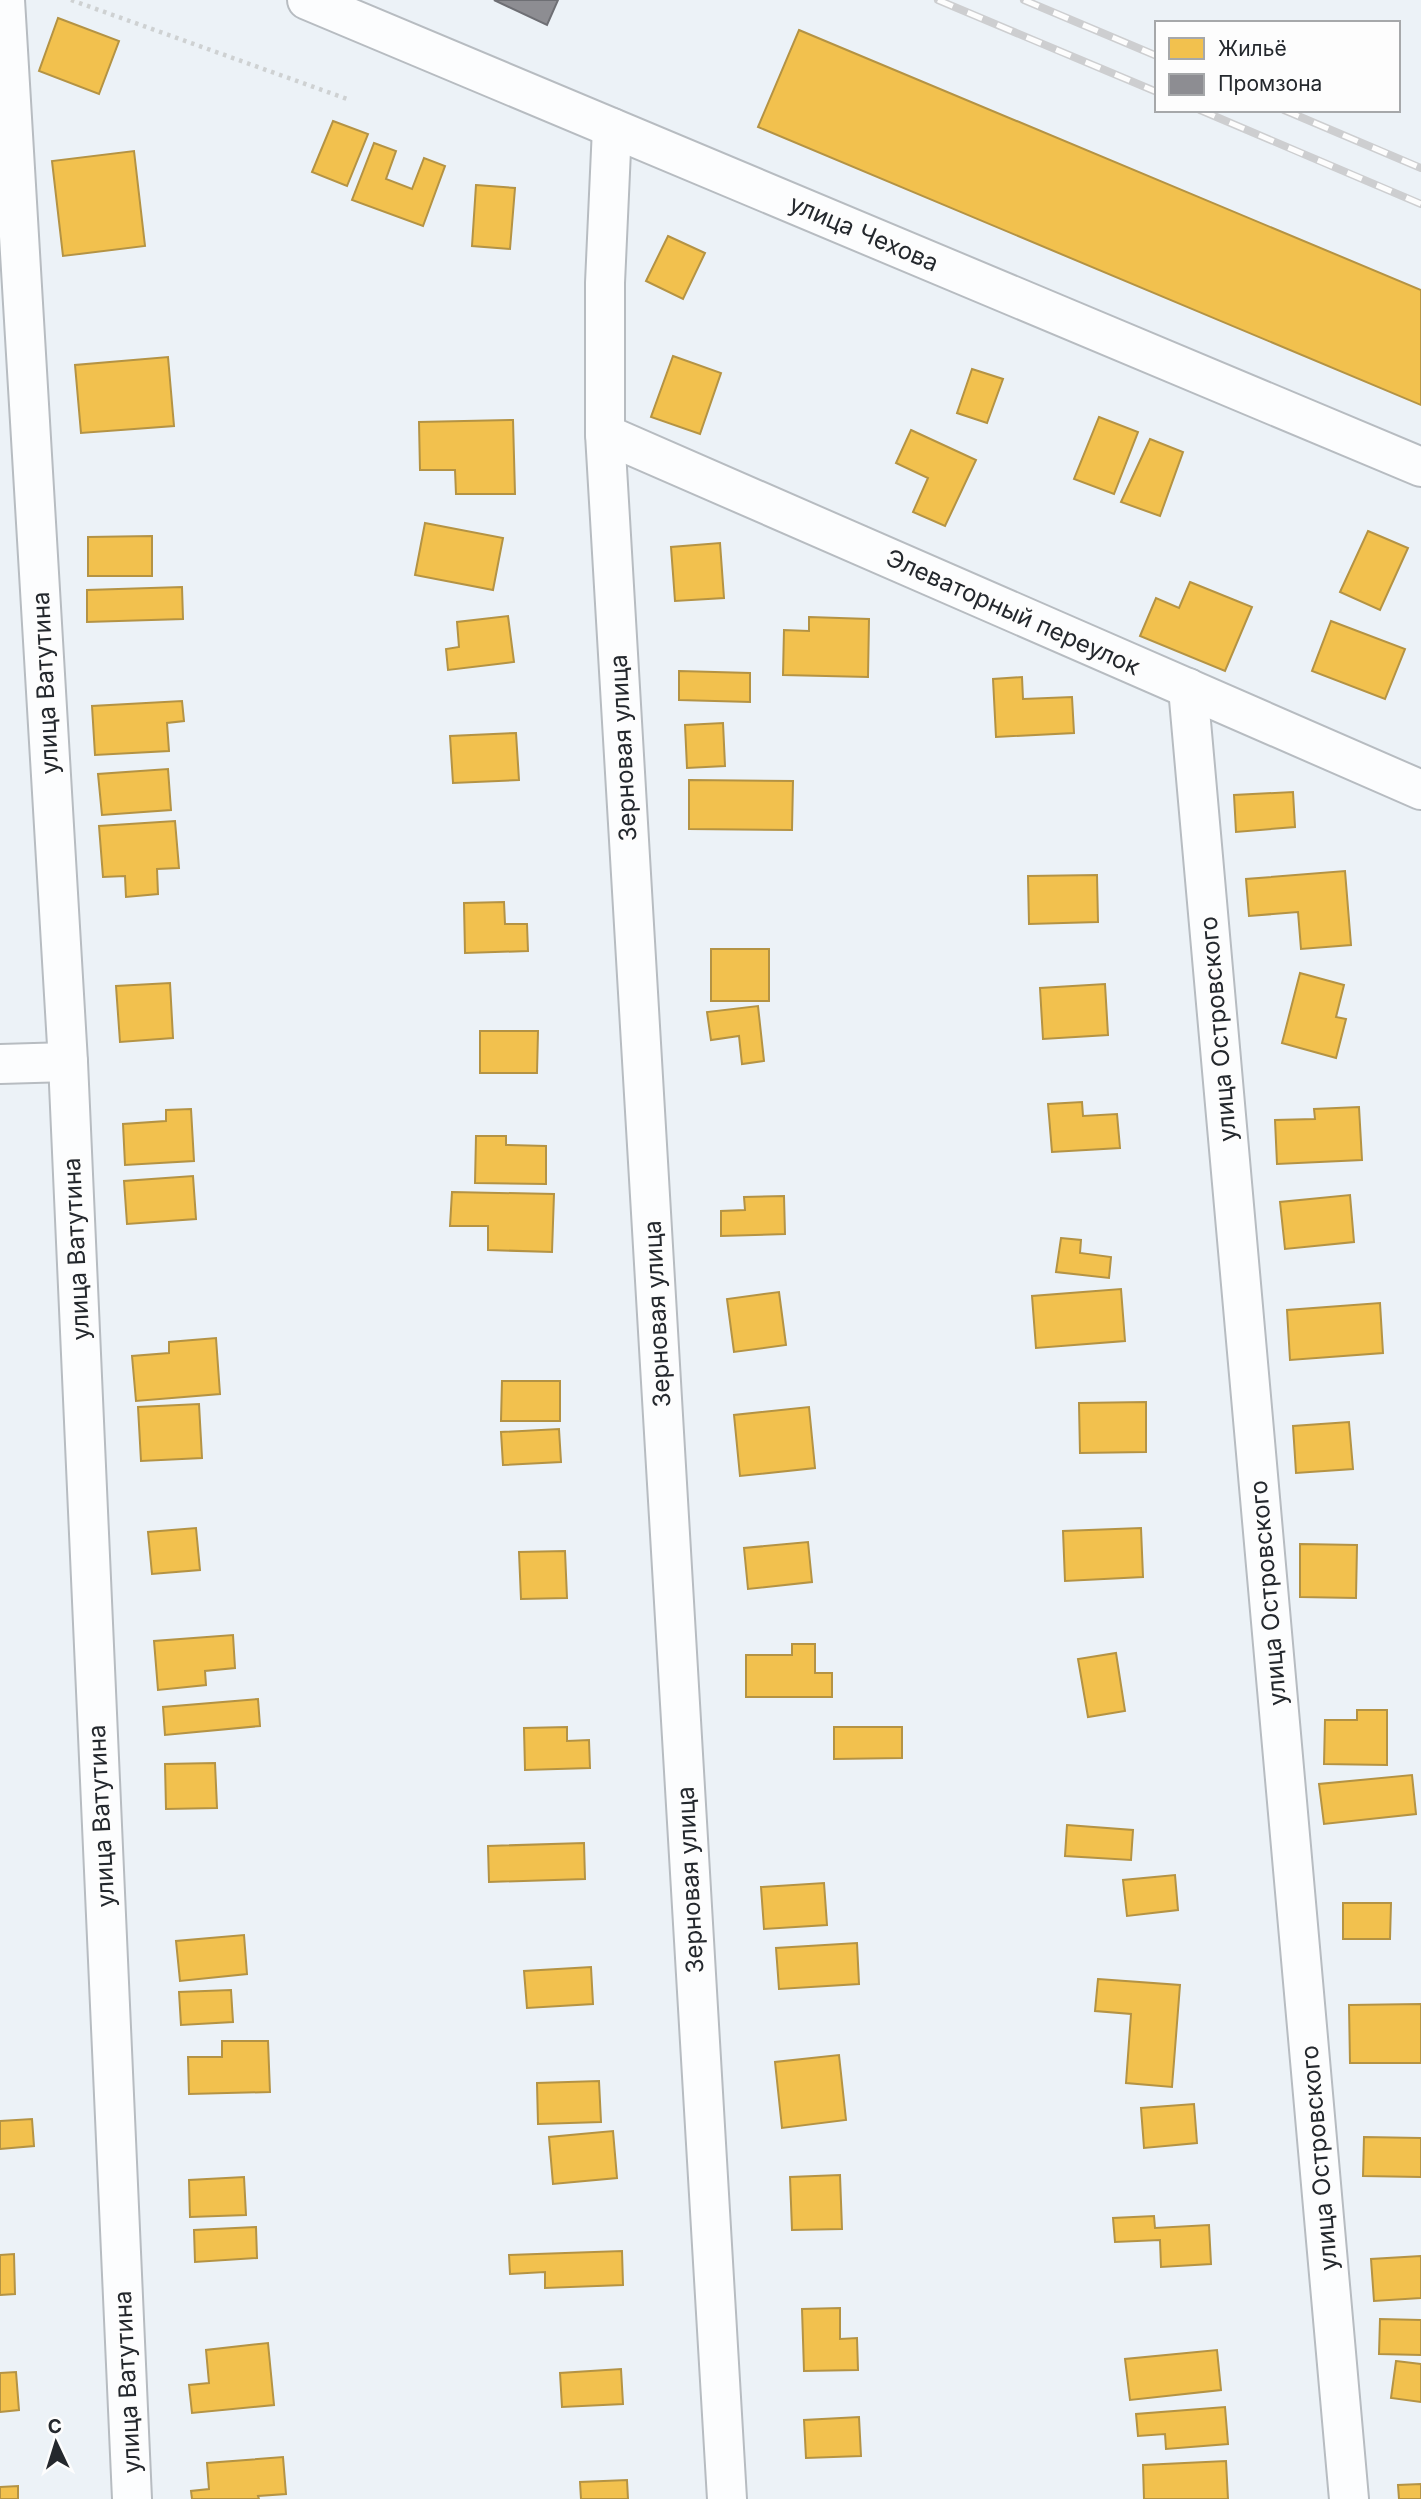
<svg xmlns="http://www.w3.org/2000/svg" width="1421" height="2499" viewBox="0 0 1421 2499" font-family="Inter,sans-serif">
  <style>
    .homes { fill: #f2c14e; stroke: #b49344; stroke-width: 2 }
    .industry { fill: #8d8d92; stroke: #6e6f74; stroke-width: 2 }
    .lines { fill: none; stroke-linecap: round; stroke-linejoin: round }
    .street-casing { stroke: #b7bcc1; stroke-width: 42 }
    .path { stroke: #ced1d2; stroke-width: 4.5; stroke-dasharray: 3.5 5; stroke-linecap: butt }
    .street { stroke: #fcfdfe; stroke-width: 38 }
    .rail-casing { stroke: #cdced0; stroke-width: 8 }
    .rail { stroke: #fdfdfd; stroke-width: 5; stroke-dasharray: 16; stroke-linecap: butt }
    .labels { text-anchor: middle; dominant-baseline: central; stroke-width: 7; stroke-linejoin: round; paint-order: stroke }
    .street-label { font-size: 24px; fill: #24282d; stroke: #fdfdfd }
  </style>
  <rect width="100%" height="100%" fill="#ecf2f7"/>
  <g class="homes">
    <polygon points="58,18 119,41 99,94 39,71"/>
    <polygon points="799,30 1421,290 1421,405 758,127"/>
    <polygon points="333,121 368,134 347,186 312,172"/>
    <polygon points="374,143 396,151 386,179 412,189 424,158 445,166 423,226 352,200"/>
    <polygon points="134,151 145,246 63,256 52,161"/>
    <polygon points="476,185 515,188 510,249 472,246"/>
    <polygon points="668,236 705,253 683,299 646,281"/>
    <polygon points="673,356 721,373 700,434 651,417"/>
    <polygon points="168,357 174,426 81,433 75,365"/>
    <polygon points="972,369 1003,379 987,423 957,413"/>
    <polygon points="1099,417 1138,432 1114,494 1074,479"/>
    <polygon points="513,420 515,494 456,494 455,470 420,470 419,422"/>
    <polygon points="911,430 976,460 945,526 913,512 928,478 896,463"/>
    <polygon points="1150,439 1183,452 1160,516 1121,502"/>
    <polygon points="425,523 503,538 493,590 415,575"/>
    <polygon points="1368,531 1408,548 1380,610 1340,592"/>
    <polygon points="152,536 152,576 88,576 88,537"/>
    <polygon points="720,543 724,598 675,601 671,547"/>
    <polygon points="1190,582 1252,607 1225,671 1140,636 1156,598 1179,608"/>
    <polygon points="182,587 183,619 87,622 87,590"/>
    <polygon points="508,616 514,662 448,670 446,649 459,647 457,622"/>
    <polygon points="809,617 869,619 868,677 783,675 784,630 809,631"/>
    <polygon points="1331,621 1405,649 1385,699 1312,671"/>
    <polygon points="679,671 750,673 750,702 679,700"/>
    <polygon points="1022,677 1023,699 1072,697 1074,733 996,737 993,679"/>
    <polygon points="182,701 184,721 167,723 169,751 95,755 92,706"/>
    <polygon points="723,723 725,766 687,768 685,725"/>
    <polygon points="516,733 519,780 453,783 450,736"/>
    <polygon points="168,769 171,810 102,815 98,774"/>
    <polygon points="689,780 793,781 792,830 689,829"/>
    <polygon points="1293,792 1295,827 1236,832 1234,795"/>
    <polygon points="175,821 179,868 157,869 158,894 126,897 125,876 103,877 99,826"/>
    <polygon points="1345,871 1351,945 1301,949 1298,912 1249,916 1246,879"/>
    <polygon points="1097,875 1098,922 1029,924 1028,876"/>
    <polygon points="504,902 505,924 527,924 528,951 465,953 464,903"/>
    <rect x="711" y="949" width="58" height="52"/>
    <polygon points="1300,973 1344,985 1336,1017 1346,1019 1336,1058 1282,1043"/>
    <polygon points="170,983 173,1038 120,1042 116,986"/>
    <polygon points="1105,984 1108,1035 1043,1039 1040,988"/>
    <polygon points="758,1006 764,1061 742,1064 739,1036 711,1040 707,1012"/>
    <polygon points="480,1031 538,1031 537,1073 480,1073"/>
    <polygon points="1082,1102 1083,1116 1117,1114 1120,1148 1052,1152 1048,1104"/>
    <polygon points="1359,1107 1362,1160 1277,1164 1275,1120 1315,1119 1314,1109"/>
    <polygon points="191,1109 194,1161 125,1165 123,1124 166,1121 166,1110"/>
    <polygon points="476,1136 506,1136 506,1145 546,1146 546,1184 475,1183"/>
    <polygon points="193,1176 196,1219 127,1224 124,1181"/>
    <polygon points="452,1192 554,1194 552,1252 488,1250 488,1226 450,1226"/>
    <polygon points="1350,1195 1354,1242 1285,1249 1280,1202"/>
    <polygon points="784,1196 785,1234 721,1236 721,1211 745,1210 744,1197"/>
    <polygon points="1061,1238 1081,1240 1080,1253 1111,1257 1109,1278 1056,1272"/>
    <polygon points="1121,1289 1125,1341 1036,1348 1032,1296"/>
    <polygon points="779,1292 786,1345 734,1352 727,1299"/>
    <polygon points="1380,1303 1383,1353 1290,1360 1287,1310"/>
    <polygon points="216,1338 220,1394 136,1401 132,1356 169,1353 169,1342"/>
    <polygon points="502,1381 560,1381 560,1421 501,1421"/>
    <polygon points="1146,1402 1146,1452 1080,1453 1079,1403"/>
    <polygon points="199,1404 202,1458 141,1461 138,1407"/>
    <polygon points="809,1407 815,1468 740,1476 734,1415"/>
    <polygon points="1349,1422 1353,1469 1296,1473 1293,1426"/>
    <polygon points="559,1429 561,1462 503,1465 501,1432"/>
    <polygon points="196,1528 200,1570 152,1574 148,1532"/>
    <polygon points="1141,1528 1143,1577 1065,1581 1063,1531"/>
    <polygon points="808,1542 812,1582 748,1589 744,1548"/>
    <polygon points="1300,1544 1357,1545 1356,1598 1300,1597"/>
    <polygon points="565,1551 567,1598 521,1599 519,1552"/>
    <polygon points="233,1635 235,1668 205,1671 206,1685 158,1690 154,1641"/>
    <polygon points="792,1644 815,1644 815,1673 832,1673 832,1697 746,1697 746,1655 792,1655"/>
    <polygon points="1116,1653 1125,1711 1088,1717 1078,1659"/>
    <polygon points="258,1699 260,1726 165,1735 163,1707"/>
    <polygon points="1357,1710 1387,1710 1387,1765 1324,1764 1325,1720 1357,1720"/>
    <polygon points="567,1727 567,1741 589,1740 590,1768 525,1770 524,1728"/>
    <polygon points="834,1727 902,1727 902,1758 834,1759"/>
    <polygon points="215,1763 217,1808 166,1809 165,1764"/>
    <polygon points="1412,1775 1416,1814 1324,1824 1319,1784"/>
    <polygon points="1067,1825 1133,1830 1131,1860 1065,1856"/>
    <polygon points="584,1843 585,1879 489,1882 488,1846"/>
    <polygon points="1175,1875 1178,1910 1127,1916 1123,1880"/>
    <polygon points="824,1883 827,1925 764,1929 761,1887"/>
    <polygon points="1343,1903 1391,1903 1390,1939 1343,1939"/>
    <polygon points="244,1935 247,1974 180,1981 176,1941"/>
    <polygon points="857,1943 859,1984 779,1989 776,1948"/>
    <polygon points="591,1967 593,2004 527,2008 524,1971"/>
    <polygon points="1098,1979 1180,1985 1172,2087 1126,2083 1131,2014 1095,2011"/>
    <polygon points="231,1990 233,2022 181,2025 179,1992"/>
    <polygon points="1421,2004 1421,2063 1350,2063 1349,2005"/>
    <polygon points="222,2041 268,2041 270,2092 189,2094 188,2057 222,2057"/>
    <polygon points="839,2055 846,2120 782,2128 775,2062"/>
    <polygon points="599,2081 601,2122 538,2124 537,2083"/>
    <polygon points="1194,2104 1197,2143 1144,2148 1141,2108"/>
    <polygon points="32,2119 34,2146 0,2149 0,2121"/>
    <polygon points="613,2131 617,2178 553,2184 549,2137"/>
    <polygon points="1364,2137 1421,2138 1421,2177 1363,2176"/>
    <polygon points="840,2175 842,2229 792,2230 790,2177"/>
    <polygon points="244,2177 246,2215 190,2217 189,2180"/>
    <polygon points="1154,2216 1155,2228 1209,2225 1211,2264 1161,2267 1160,2240 1115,2242 1113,2218"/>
    <polygon points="256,2227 257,2258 195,2262 194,2230"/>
    <polygon points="622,2251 623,2285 545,2288 545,2272 510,2274 509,2255"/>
    <polygon points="14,2254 15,2294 0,2295 0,2255"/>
    <polygon points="1421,2256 1421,2298 1374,2301 1371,2259"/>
    <polygon points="840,2308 840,2339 857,2338 858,2370 804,2371 802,2309"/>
    <polygon points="1380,2319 1421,2320 1421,2355 1379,2354"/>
    <polygon points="268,2343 274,2405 192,2413 189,2385 209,2383 206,2350"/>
    <polygon points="1217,2350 1221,2390 1130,2400 1125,2359"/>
    <polygon points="1396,2361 1421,2364 1421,2402 1391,2398"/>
    <polygon points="621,2369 623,2404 562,2407 560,2373"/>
    <polygon points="16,2372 19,2410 0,2412 0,2373"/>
    <polygon points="1225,2407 1228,2444 1166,2449 1165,2434 1138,2436 1136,2414"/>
    <polygon points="859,2417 861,2456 806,2458 804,2420"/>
    <polygon points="283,2457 286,2494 258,2496 259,2499 192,2499 191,2491 209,2489 207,2463"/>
    <polygon points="1226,2461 1228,2499 1144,2499 1143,2465"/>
    <polygon points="627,2480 628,2499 581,2499 580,2482"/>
    <polygon points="1421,2484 1421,2499 1399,2499 1398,2485"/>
    <polygon points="18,2486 18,2499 0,2499 0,2487"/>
  </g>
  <polygon class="industry" points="494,0 558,0 547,25"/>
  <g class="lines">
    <g class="street-casing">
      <g id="street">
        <polyline points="5,0 68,1062 132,2499"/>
        <polyline points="307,0 1421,467"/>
        <polyline points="612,128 605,283 605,434 727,2499"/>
        <polyline points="605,434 1421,790"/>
        <polyline points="1188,688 1349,2499"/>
        <polyline points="0,1064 68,1062"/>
      </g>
    </g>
    <polyline class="path" points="71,0 350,100"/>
    <use href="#street" class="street"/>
    <g class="rail-casing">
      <g id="rail">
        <polyline points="938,0 1157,92"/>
        <polyline points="1024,0 1157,56"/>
        <polyline points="1200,110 1421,204"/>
        <polyline points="1284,110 1421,168"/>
      </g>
    </g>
    <use href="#rail" class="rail"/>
  </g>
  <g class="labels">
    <g class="street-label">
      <text transform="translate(864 233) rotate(23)">улица Чехова</text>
      <text transform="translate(1013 612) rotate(24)">Элеваторный переулок</text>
      <text transform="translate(45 683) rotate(-93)">улица Ватутина</text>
      <text transform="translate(623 748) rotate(-93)">Зерновая улица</text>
      <text transform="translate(1218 1029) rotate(-95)">улица Островского</text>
      <text transform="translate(76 1249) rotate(-93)">улица Ватутина</text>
      <text transform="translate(657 1314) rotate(-93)">Зерновая улица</text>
      <text transform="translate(1268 1593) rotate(-95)">улица Островского</text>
      <text transform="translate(101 1816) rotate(-93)">улица Ватутина</text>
      <text transform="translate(690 1880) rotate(-93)">Зерновая улица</text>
      <text transform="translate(1319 2158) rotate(-95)">улица Островского</text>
      <text transform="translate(127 2382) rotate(-93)">улица Ватутина</text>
    </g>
  </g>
  <rect x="1155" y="21" width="245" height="91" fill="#fdfdfd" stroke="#a6a8aa" stroke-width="2"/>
  <rect x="1169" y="38" width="35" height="21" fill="#f2c14e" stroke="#a6a8aa" stroke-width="2"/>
  <text x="1218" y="56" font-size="21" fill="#24282d">Жильё</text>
  <rect x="1169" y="74" width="35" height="21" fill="#8d8d92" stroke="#a6a8aa" stroke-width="2"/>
  <text x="1218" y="91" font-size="21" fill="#24282d">Промзона</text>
  <g transform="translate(56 2443) rotate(356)" stroke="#fdfdfd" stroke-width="5" paint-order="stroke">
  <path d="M0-5L12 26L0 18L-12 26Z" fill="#24282d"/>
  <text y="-10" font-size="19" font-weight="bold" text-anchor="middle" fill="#24282d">С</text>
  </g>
</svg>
